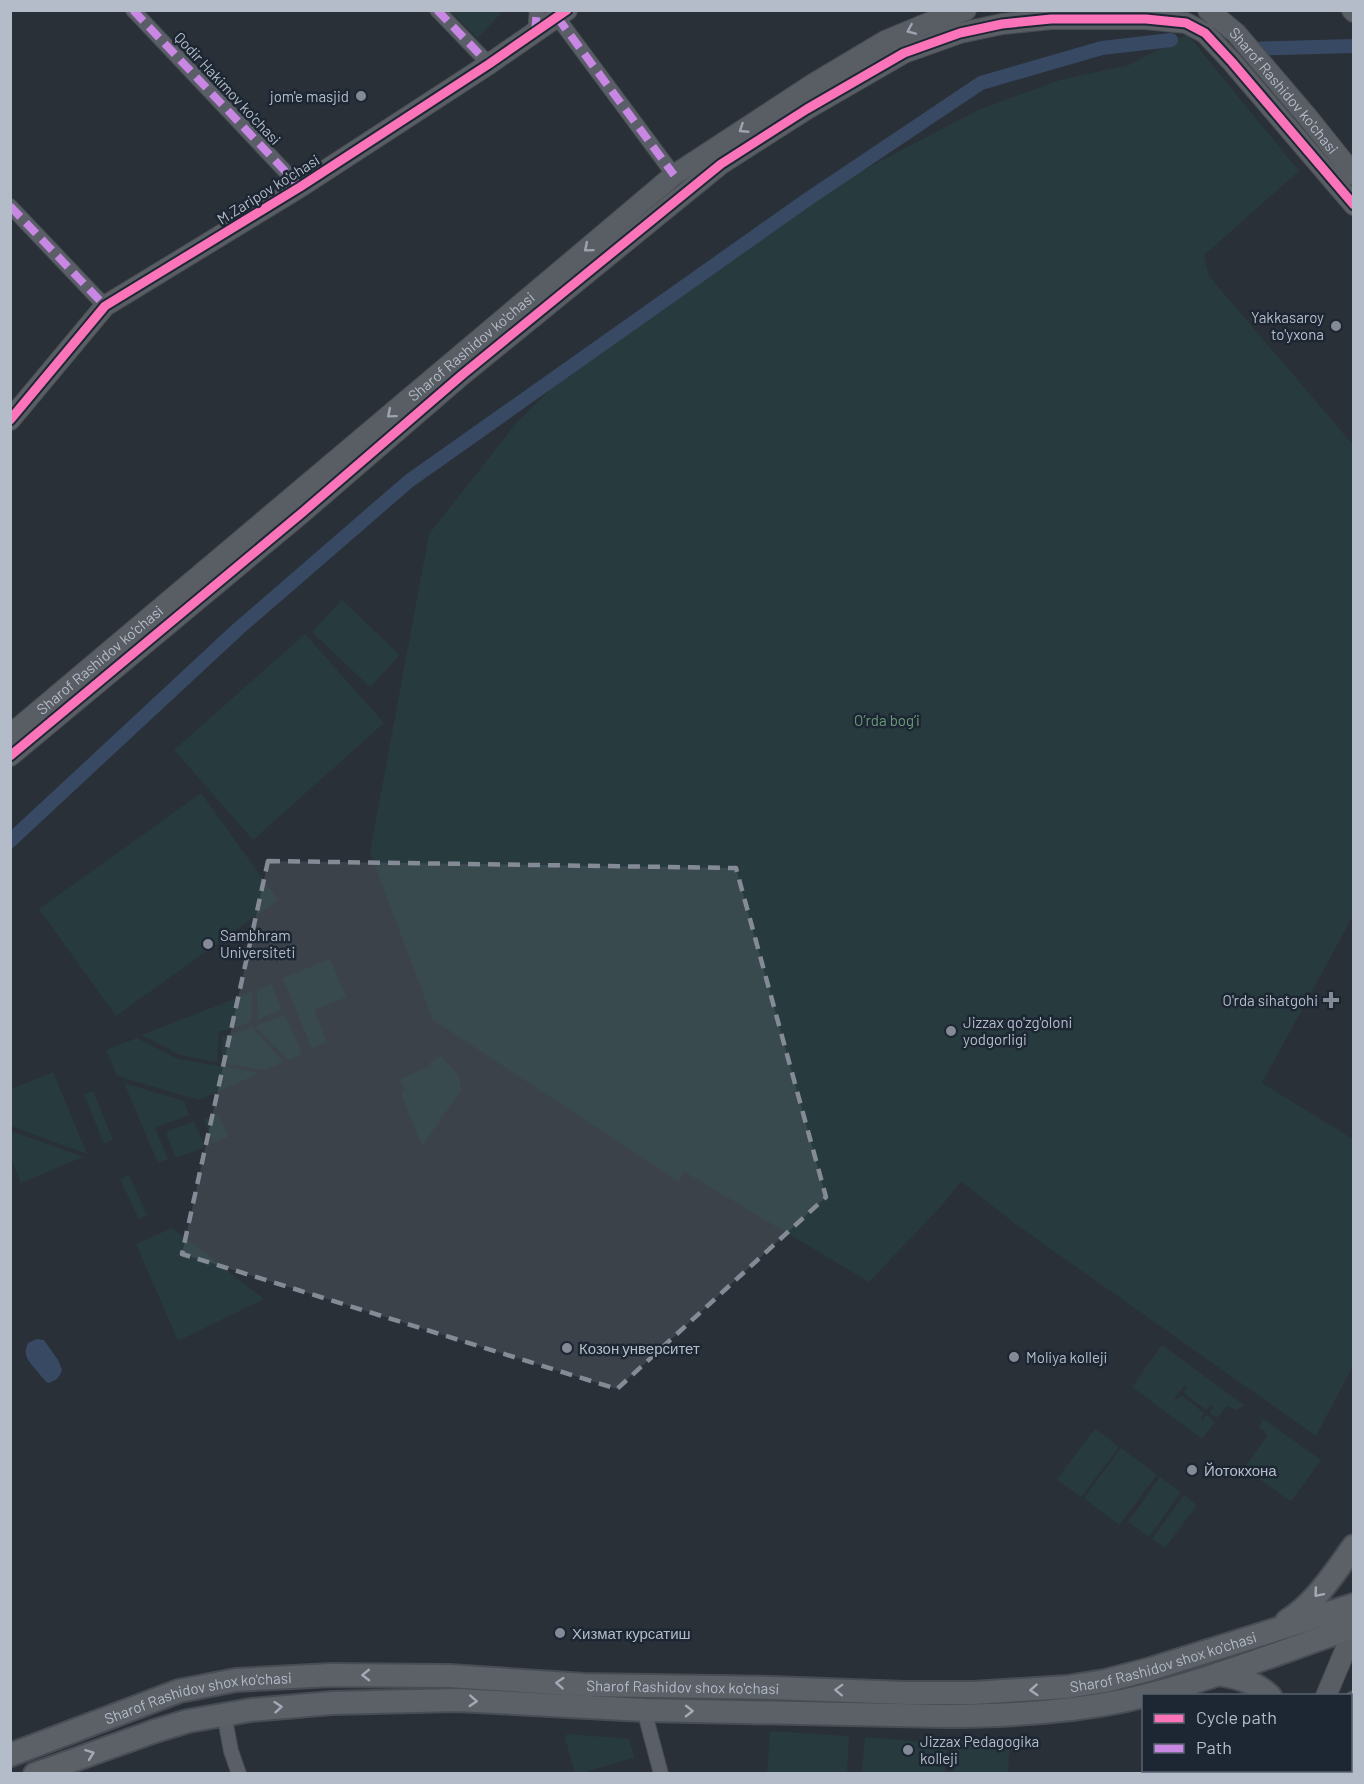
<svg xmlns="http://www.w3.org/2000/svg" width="1364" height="1784" viewBox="0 0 1364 1784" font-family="Barlow,sans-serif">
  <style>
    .green { fill: #273a3e }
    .water { fill: #384963 }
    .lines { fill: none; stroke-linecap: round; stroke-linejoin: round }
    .canal { stroke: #384963; stroke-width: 14 }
    .street-casing { stroke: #484c53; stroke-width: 16 }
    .secondary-casing { stroke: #484c53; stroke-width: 22 }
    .primary-casing { stroke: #484c55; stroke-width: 26 }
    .street { stroke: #5a5e66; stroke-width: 14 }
    .secondary { stroke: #595d64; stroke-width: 20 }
    .primary { stroke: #5c6168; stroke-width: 22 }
    .quiet { stroke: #c787e3; stroke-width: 8; stroke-dasharray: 15 8; stroke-linecap: butt }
    .cycleway-casing { stroke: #1d2633; stroke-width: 13 }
    .cycleway { stroke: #fb73b8; stroke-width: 9 }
    .oneway { stroke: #9da4b0 }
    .oneway2 { stroke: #a2aab6 }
    .marked { fill: #848b96; fill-opacity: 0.2; stroke: #848b96; stroke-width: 4.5; stroke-dasharray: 12 8; stroke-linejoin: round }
    .poi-dot { fill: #848b96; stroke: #1d2633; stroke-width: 2 }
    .labels { text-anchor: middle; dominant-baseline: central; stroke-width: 5; stroke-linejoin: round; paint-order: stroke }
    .street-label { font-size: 15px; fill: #b4bcc9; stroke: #1d2633 }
    .poi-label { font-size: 15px; fill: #b4bcc9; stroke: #1d2633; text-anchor: start }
    .park-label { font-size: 15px; fill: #6b9a76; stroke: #1d2633 }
  </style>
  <rect width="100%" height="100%" fill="#2a3038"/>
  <g class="green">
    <polygon points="450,11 503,11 478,38"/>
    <polygon points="1187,34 1299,171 1204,255 1209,276 1353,445 1353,916 1262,1083 1353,1139 1353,1366 1316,1436 1014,1223 961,1181 944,1203 869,1282 685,1172 678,1181 433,1020 370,852 429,534 518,421 558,382 685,292 754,240 833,186 978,110 1060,80 1129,65"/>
    <polygon points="342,600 400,655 370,687 312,632"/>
    <polygon points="305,634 384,723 253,840 174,750"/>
    <polygon points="201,793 278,900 116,1016 39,909"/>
    <polygon points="330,959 346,997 314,1010 327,1042 312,1048 283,978"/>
    <polygon points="271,984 282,1010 258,1019 257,990"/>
    <polygon points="252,992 251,1022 219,1032 217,1062 180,1055 142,1035"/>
    <polygon points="285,1015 302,1054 288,1060 255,1026"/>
    <polygon points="252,1027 283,1062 266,1070 222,1063 222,1037"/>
    <polygon points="137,1038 178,1059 260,1073 199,1100 117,1076 106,1050"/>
    <polygon points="441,1056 459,1077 461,1090 422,1146 401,1093 405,1091 400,1079 431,1066 430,1062"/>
    <polygon points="53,1072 87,1154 11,1126 11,1089"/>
    <polygon points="124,1083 184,1101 189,1115 155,1128 168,1159 158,1163"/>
    <polygon points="93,1091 113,1140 104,1144 84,1094"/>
    <polygon points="219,1114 228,1137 213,1143 204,1119"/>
    <polygon points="194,1121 205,1147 176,1158 166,1132"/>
    <polygon points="10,1131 11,1131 83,1157 21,1183 11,1158"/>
    <polygon points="129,1175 147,1215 139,1219 120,1179"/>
    <polygon points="172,1228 264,1299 178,1341 136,1244"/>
    <polygon points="1162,1345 1244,1405 1237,1410 1227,1406 1217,1418 1209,1412 1213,1408 1212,1405 1206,1410 1184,1393 1187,1387 1184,1386 1175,1398 1175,1400 1182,1396 1204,1413 1201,1418 1202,1420 1207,1415 1215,1422 1202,1439 1132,1387"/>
    <polygon points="1263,1419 1321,1460 1292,1500 1289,1500 1244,1468 1267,1436 1265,1432 1259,1427"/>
    <polygon points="1095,1429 1119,1447 1081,1497 1057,1479"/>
    <polygon points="1121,1448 1157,1475 1119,1525 1084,1498"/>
    <polygon points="1160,1477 1181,1492 1149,1537 1128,1522"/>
    <polygon points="1184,1495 1197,1505 1165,1548 1152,1539"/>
    <polygon points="770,1731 849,1736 847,1773 767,1773"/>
    <polygon points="569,1734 629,1739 634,1756 633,1758 581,1773 575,1773 565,1738 566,1735"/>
    <polygon points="865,1737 947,1744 945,1773 862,1773"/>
    <polygon points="1010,1738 1008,1773 954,1773 957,1742"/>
  </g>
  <path class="water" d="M37,1339l7,1 14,20 4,10c-3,8 -5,10 -14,13 -5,-4 -7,-7 -11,-12 -8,-10 -15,-15 -9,-28z"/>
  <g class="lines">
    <g class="canal">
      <polyline points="1247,49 1354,46"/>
      <polyline points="10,841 238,629 409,481 808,199 981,83 1102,48 1171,40"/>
    </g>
    <g class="street-casing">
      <g id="street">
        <polyline points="133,10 300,187"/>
        <polyline points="437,10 489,64"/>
        <polyline points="557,17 674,175"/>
        <polyline points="535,32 537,10"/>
        <polyline points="10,206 105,306"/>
        <polyline points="644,1710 661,1774"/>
        <polyline points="224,1714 231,1751 239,1774"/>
      </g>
    </g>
    <g class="secondary-casing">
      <g id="secondary">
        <path id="s1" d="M1208,10l28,23 74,87 44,55"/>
        <polyline points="1352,10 1354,12"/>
        <polyline points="10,420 105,306 300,187 489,64 567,10"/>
        <path id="s2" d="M10,735l664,-560 139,-91 72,-43 41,-17 40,-14"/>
        <polyline points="10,756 303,512 462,375 721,164 807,109 904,53 960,33 1002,24 1051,19 1146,19 1186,23 1205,33 1232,62 1354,205"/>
        <polyline points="1326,1696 1354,1629"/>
        <polyline points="1350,1708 1354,1701"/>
        <polyline points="1338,1770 1342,1774"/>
        <polyline points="1290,1774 1292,1770"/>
        <polyline points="1322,1774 1323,1770"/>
      </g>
    </g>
    <g class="primary-casing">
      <g id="primary">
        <path d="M1287,1621c28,-17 48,-49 67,-75"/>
        <path d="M1218,1674c20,3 37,8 52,22"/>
        <path id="s3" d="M10,1755l169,-64 57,-11 95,-5 118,1 135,9 188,3 133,5h68l94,-6 38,-6 46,-12 203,-64"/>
        <path d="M35,1774l120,-43 33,-10 63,-11 81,-7 125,-3 187,10 300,6c60,0 119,-3 178,-15 79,-17 155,-48 232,-74"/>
      </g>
    </g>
    <use href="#street" class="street"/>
    <use href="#secondary" class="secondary"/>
    <use href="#primary" class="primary"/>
    <g class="quiet">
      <polyline points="133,10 300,187"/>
      <polyline points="437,10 489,64"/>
      <polyline points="557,17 674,175"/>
      <polyline points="535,32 537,10"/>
      <polyline points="10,206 105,306"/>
    </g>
    <g class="cycleway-casing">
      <g id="cycleway">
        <polyline points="10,420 105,306 300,187 489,64 567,10"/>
        <polyline points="10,756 303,512 462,375 721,164 807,109 904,53 960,33 1002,24 1051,19 1146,19 1186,23 1205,33 1232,62 1354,205"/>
      </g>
    </g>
    <use href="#cycleway" class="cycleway"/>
  </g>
  <defs><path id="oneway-chevron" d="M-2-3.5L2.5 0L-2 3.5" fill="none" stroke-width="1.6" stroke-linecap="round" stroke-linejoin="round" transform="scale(1.5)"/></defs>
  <g class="oneway">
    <use href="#oneway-chevron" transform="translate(911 30) rotate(157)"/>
    <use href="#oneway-chevron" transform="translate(743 129) rotate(147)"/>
    <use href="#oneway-chevron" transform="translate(588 248) rotate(140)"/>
    <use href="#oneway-chevron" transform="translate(391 414) rotate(140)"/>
  </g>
  <g class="oneway2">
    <use href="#oneway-chevron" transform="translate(1318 1593) rotate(130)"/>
    <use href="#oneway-chevron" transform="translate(366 1675) rotate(179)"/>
    <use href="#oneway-chevron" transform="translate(560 1683) rotate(-176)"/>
    <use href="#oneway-chevron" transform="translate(839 1690) rotate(-178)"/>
    <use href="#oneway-chevron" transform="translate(1034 1690) rotate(176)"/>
    <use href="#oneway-chevron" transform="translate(473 1701) rotate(3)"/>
    <use href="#oneway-chevron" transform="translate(278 1707) rotate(-5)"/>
    <use href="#oneway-chevron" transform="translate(689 1711) rotate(1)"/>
    <use href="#oneway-chevron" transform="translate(90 1754) rotate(-20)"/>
  </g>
  <path class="marked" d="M268,861l468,7 90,329 -209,192 -435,-135z"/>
  <g class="poi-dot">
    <circle cx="361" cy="96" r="6"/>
    <circle cx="1336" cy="326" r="6"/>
    <circle cx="208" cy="944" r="6"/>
    <path d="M1328 991h6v6h6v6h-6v6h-6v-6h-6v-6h6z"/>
    <circle cx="951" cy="1031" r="6"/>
    <circle cx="567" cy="1348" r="6"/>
    <circle cx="1014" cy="1357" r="6"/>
    <circle cx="1192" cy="1470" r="6"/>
    <circle cx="560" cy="1633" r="6"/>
    <circle cx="908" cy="1750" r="6"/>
  </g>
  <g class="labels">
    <g class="street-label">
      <text transform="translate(228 88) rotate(47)">Qodir Hakimov ko'chasi</text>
      <text stroke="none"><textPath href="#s1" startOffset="111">Sharof Rashidov ko'chasi</textPath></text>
      <text transform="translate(268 189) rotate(-32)">M.Zaripov ko'chasi</text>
      <text stroke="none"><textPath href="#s2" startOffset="603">Sharof Rashidov ko'chasi</textPath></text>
      <text stroke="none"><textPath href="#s2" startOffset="117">Sharof Rashidov ko'chasi</textPath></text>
      <text stroke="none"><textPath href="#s3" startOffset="1170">Sharof Rashidov shox ko'chasi</textPath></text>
      <text stroke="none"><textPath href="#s3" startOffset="686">Sharof Rashidov shox ko'chasi</textPath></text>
      <text stroke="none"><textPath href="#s3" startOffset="198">Sharof Rashidov shox ko'chasi</textPath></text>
    </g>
    <g class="poi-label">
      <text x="349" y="96" text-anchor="end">jom'e masjid</text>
      <text x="1324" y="317" text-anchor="end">Yakkasaroy<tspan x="1324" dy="17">to'yxona</tspan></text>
      <text x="220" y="935">Sambhram<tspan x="220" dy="17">Universiteti</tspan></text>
      <text x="1318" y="1000" text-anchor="end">O'rda sihatgohi</text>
      <text x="963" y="1022">Jizzax qo'zg'oloni<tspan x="963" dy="17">yodgorligi</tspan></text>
      <text x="579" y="1348">Козон унверситет</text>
      <text x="1026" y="1357">Moliya kolleji</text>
      <text x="1204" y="1470">Йотокхона</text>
      <text x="572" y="1633">Хизмат курсатиш</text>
      <text x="920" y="1741">Jizzax Pedagogika<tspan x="920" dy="17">kolleji</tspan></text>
    </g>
    <g class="park-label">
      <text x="887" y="720">O’rda bog’i</text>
    </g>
  </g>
  <rect width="1364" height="1784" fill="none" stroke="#b4bcc9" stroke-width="24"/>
  <rect x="1142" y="1694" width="210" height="78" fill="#1d2633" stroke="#59626f" stroke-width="1.5"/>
  <rect x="1154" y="1714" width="30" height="9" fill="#fb73b8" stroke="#59626f" stroke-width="1.5"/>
  <text x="1196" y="1724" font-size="18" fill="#b4bcc9">Cycle path</text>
  <rect x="1154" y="1744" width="30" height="9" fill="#c787e3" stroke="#59626f" stroke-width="1.5"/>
  <text x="1196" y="1754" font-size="18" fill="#b4bcc9">Path</text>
</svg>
